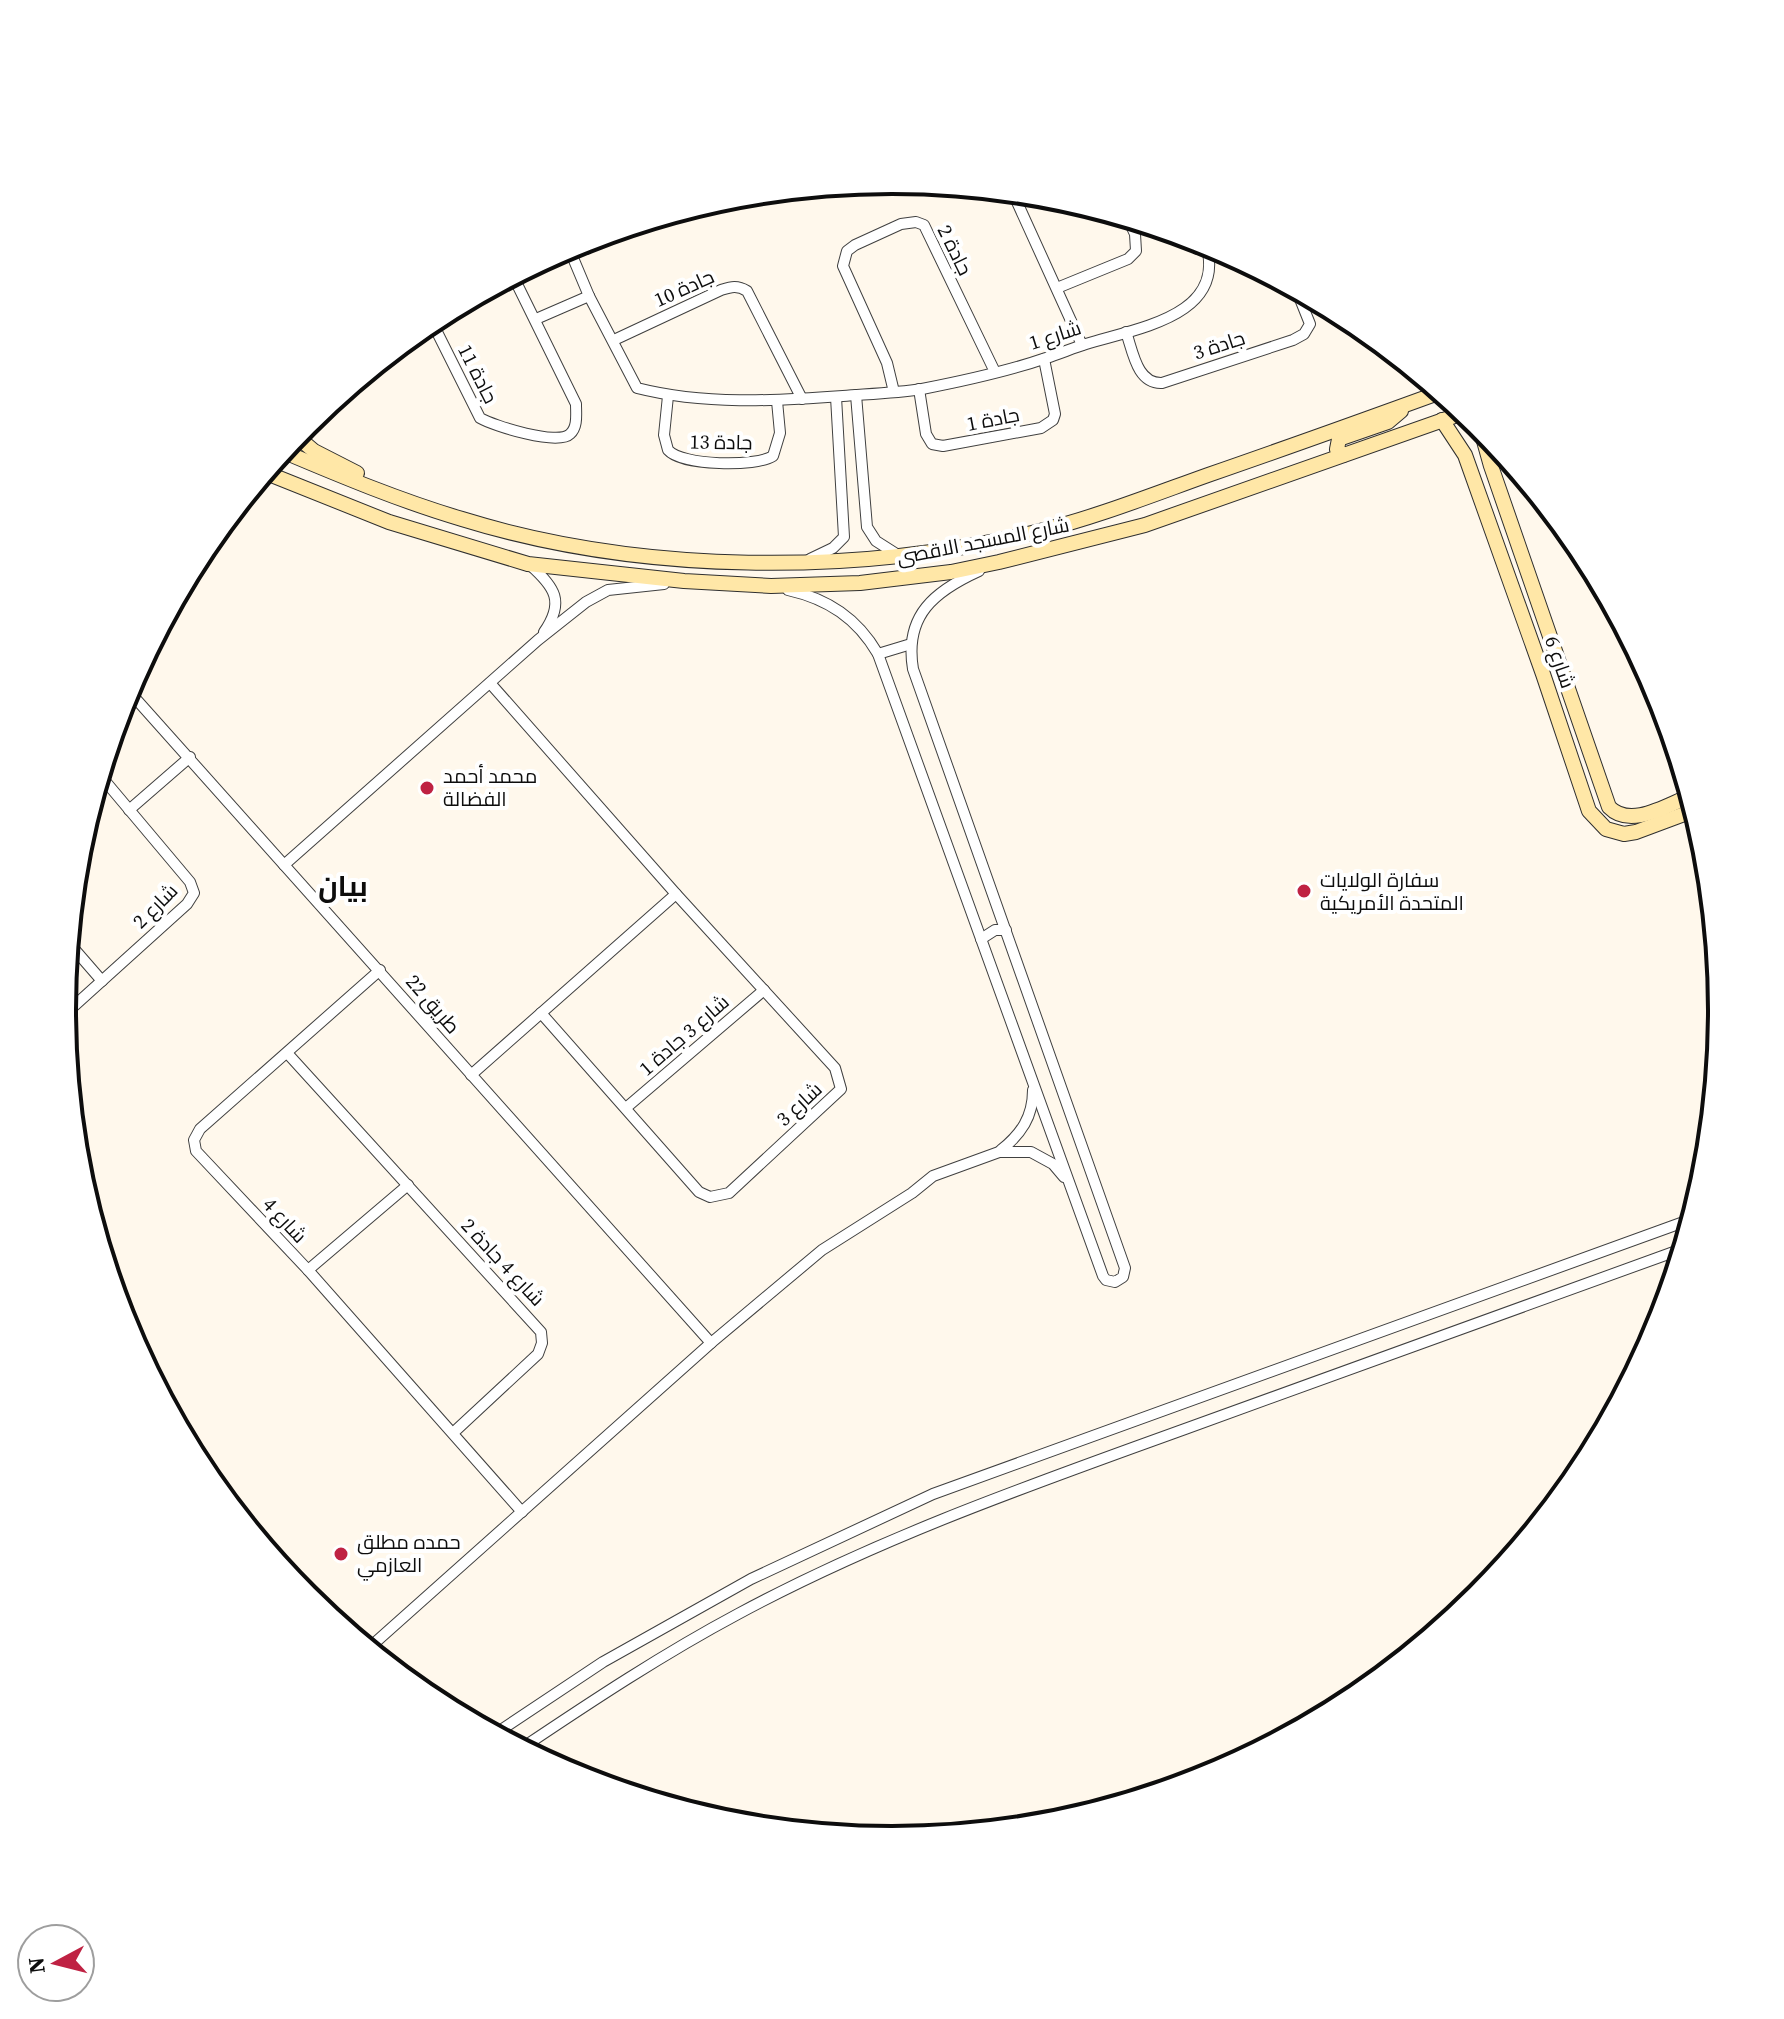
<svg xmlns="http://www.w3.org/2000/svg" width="1784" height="2019" viewBox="0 0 1784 2019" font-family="'Source Serif 4',Cairo,serif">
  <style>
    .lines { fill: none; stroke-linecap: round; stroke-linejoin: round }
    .street-casing { stroke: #404040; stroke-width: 12 }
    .secondary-casing { stroke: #2f2f2f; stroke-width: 16 }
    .street { stroke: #fff; stroke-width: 10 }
    .secondary { stroke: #ffe7a7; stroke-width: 14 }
    .poi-dot { fill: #bf2243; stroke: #fff; stroke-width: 3 }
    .labels { text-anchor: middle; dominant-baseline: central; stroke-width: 8; stroke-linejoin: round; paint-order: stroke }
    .street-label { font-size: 20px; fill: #0d0d0d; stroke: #fff }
    .poi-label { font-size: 20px; fill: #0d0d0d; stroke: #fff; text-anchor: start }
    .district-label { font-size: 28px; font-weight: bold; fill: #0d0d0d; stroke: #fff }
    .rim { fill: none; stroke: #0d0d0d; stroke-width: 4 }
  </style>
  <rect width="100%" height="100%" fill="#fff8ec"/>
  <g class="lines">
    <g class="street-casing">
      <g id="street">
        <polyline points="1012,191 1082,345"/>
        <path d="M568,246l21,50 48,92c67,17 138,13 206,8 26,-2 53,-3 79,-7 41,-8 84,-17 124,-31 13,-4 27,-10 40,-14 51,-16 144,-28 119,-103"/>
        <polyline points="568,248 591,238"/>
        <polyline points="1057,288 1128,259 1136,251 1135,234 1127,217"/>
        <polyline points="536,319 589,296"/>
        <path d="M431,320l49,98c14,8 78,28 90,16 8,-7 6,-20 6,-30l-63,-128"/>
        <path d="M1126,332c7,20 11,52 36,51l131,-43 11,-6 6,-10 -14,-35"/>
        <path d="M614,340l107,-50c10,-3 16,-5 26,1l55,108"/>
        <polyline points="919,389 926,434 932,444 943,446 1041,428 1053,420 1055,414 1044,359"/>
        <polyline points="894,392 887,363 843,266 847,251 855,245 901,224 916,222 924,225 995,372"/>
        <polyline points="856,395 867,527 876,541 898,555"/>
        <path d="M668,396l-4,39 4,15c14,16 88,17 105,6l7,-23 -3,-32"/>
        <polyline points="810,559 833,548 844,537 836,397"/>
        <path d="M530,565c25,22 35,37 14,67"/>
        <path d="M788,590c40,9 69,28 90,64l225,622 3,4 9,2 8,-5 2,-9 -212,-599c-9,-54 22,-78 66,-98"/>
        <polyline points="878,654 911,644"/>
        <polyline points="1641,659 1660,717 1670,730"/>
        <polyline points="490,683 676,894 835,1068 841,1089 729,1193 710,1197 699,1192 541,1013"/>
        <polyline points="127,689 711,1343"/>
        <polyline points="129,810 190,757"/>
        <polyline points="284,865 538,640 586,602 608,590 664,584"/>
        <polyline points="981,939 995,930 1006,930"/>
        <polyline points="69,943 102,981"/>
        <polyline points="380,970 200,1129 194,1140 196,1151 308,1270 522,1512"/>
        <polyline points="63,1016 187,904 194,893 190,882 100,775"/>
        <polyline points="288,1054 541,1332 542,1343 538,1354 453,1433"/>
        <polyline points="471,1075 676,894"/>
        <polyline points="627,1107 764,990"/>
        <path d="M1001,1150c20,-16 32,-33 32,-60"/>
        <polyline points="308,1270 408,1185"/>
        <polyline points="369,1648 711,1343 822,1250 912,1193 933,1176 999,1152 1031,1152 1053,1164 1064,1177"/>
        <polyline points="495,1734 603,1662 751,1579 933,1494 1692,1219"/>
        <path d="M522,1748c70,-47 141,-94 216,-134 143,-77 295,-130 447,-185 166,-60 332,-120 497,-180"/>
      </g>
    </g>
    <g class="secondary-casing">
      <g id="secondary">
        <polyline points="1442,420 1465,455 1543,674 1589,811 1606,829 1624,834 1636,832 1695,810"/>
        <path d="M1479,423l12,43 118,341c21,22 58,-2 81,-11"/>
        <polyline points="295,435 314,451 357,473"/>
        <path d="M282,451c59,25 119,50 180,68 178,55 394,57 574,13 58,-14 116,-37 172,-57 78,-27 156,-55 233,-83"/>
        <polyline points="1343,455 1337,449 1339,439 1388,422 1401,411"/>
        <polyline points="264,472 389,522 528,564 684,581 771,586 860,583 951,572 999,562 1145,525 1466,412"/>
      </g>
    </g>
    <use href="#street" class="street"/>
    <use href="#secondary" class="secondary"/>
  </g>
  <g class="poi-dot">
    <circle cx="427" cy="788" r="8"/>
    <circle cx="1304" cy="891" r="8"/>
    <circle cx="341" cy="1554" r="8"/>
  </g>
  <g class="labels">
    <g class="street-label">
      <text transform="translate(955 250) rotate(64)">جادة 2</text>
      <text transform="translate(684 288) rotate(-24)">جادة 10</text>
      <text transform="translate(1055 335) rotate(-18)">شارع 1</text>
      <text transform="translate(1219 345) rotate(-18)">جادة 3</text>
      <text transform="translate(478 374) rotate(63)">جادة 11</text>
      <text transform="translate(993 419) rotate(-11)">جادة 1</text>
      <text transform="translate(721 442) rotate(1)">جادة 13</text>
      <text transform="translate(983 541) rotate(-11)">شارع المسجد الاقصى</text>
      <text transform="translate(1560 662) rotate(71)">شارع 6</text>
      <text transform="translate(155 906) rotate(-45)">شارع 2</text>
      <text transform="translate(433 1004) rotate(49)">طريق 22</text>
      <text transform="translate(684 1035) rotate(-41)">شارع 3 جادة 1</text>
      <text transform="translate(799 1104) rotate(-43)">شارع 3</text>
      <text transform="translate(285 1220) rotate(47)">شارع 4</text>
      <text transform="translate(503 1262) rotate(47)">شارع 4 جادة 2</text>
    </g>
    <g class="poi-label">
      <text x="443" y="776">محمد أحمد<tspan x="443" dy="23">الفضالة</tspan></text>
      <text x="1320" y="880">سفارة الولايات<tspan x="1320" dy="23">المتحدة الأمريكية</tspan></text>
      <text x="357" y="1542">حمده مطلق<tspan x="357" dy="23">العازمي</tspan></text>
    </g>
    <g class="district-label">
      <text x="343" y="886">بيان</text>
    </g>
  </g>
  <path d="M0 0H1784V2019H0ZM76 1010a816 816 0 1 1 1632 0a816 816 0 1 1-1632 0Z" fill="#fff" fill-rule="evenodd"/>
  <path class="rim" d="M76 1010a816 816 0 1 1 1632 0a816 816 0 1 1-1632 0Z"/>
  <g transform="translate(56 1963) rotate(263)"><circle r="38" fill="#ffffff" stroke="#9e9e9e" stroke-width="2"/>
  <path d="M0-6L14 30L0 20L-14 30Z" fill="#bf2243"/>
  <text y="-12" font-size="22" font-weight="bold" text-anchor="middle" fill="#0d0d0d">N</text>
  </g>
</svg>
